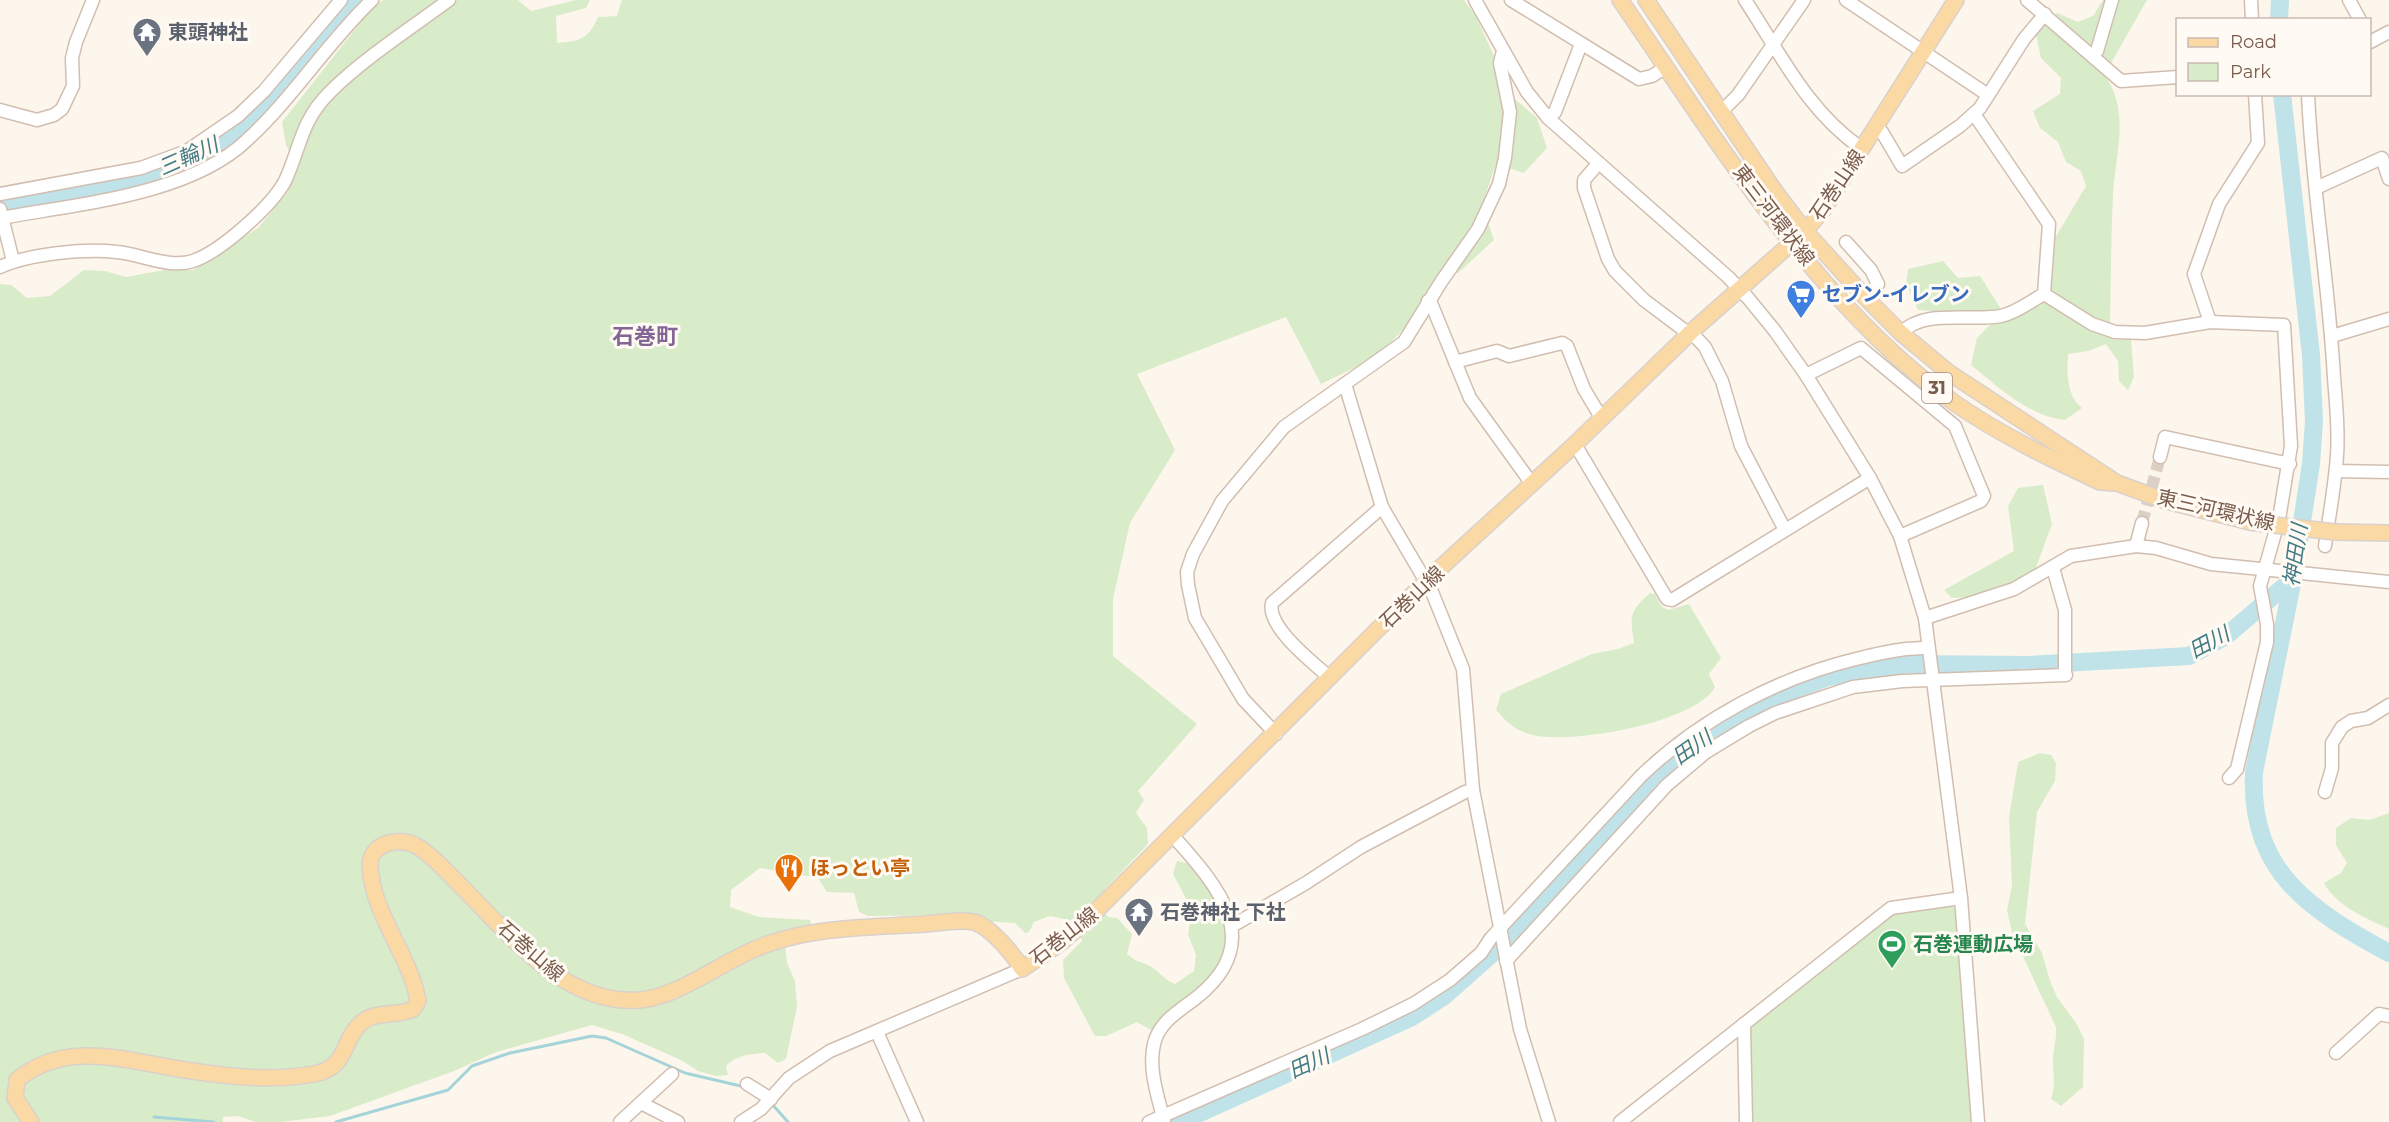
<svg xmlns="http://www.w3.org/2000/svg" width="2389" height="1122" viewBox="0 0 2389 1122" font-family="Montserrat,'Noto Sans JP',sans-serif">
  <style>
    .green { fill: #d8ecc9 }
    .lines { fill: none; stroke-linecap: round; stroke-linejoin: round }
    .stream { stroke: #a5d3da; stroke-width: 3 }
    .river { stroke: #bfe3e8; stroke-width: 18 }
    .minor-tunnel { stroke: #dcd0c4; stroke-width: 12; stroke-dasharray: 12 6; stroke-linecap: butt }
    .minor-casing { stroke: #d1beb0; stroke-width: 15 }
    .major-casing { stroke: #dad1cd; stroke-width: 18 }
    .minor { stroke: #fff; stroke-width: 12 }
    .major { stroke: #fbd9a5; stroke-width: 15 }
    .major-bridge-casing { stroke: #dad1cd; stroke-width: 18; stroke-linecap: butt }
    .major-bridge { stroke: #fbd9a5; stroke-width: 15 }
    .labels { text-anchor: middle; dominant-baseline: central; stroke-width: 6; stroke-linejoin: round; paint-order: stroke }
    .shield { fill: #fffaf3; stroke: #a28b7f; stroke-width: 1.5 }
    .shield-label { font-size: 18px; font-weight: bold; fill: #7a5c4d }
    .worship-label { font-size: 20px; font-weight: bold; fill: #5b616d; stroke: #fffaf3; text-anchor: start }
    .street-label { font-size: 20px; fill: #7a5c4d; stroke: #fffaf3 }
    .shop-label { font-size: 20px; font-weight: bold; fill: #366cbe; stroke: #fffaf3; text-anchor: start }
    .food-label { font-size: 20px; font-weight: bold; fill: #c56008; stroke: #fffaf3; text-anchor: start }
    .leisure-label { font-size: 20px; font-weight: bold; fill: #27864d; stroke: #fffaf3; text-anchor: start }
    .water-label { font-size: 21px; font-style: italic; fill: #437c86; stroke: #fffaf3 }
    .quarter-label { font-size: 22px; font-weight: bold; fill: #846695; stroke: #fffaf3 }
  </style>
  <rect width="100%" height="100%" fill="#fdf6ec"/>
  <g class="green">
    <path d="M384,0h134l13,11 45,-11h14l-4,8 -30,8 1,27c24,-2 31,-4 41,-26l19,-1 5,-16h842l11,15 22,47 6,27 34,29 10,30 -23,25 -28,-9 -14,41 12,35 -36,33 -20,2 -33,53 -30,30 -54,26 -35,-67 -149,57 38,76 -45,73 -17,76v57l84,68 -59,67 6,9 -8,13 11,15 1,16 -43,45 -8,15 11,13 9,1 15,16 -5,20c8,8 14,7 23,12 9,5 14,14 25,18l19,-13 2,-16 -8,-21 4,-24 -19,-36 4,-13 13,3c13,19 32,41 36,65 7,41 -48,77 -75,101l-14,-8 -31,14h-11l-31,-58 -1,-18 19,-19 -5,-19 -27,-6 -16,6 -5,10 -4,1 -10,-10 -34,-2 -28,-6 -85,1 -9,-4 -5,-19 -27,-1 -9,-14 -58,-10 -29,22 -1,17 29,10 51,3 2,7 -28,6 3,30 8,18 2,26 -11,52 -8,4 -13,-10c-14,1 -29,2 -39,13l2,9 -12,1 -18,-5 -17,-11 -59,-26 -30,-9 -96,27 -42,19 -124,45 -49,6h-26l-17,-6 -15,1v5h-223v-838l11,1 16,13 23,-2 34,-26 21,1 21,6 38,-7h29l65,-42 30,-36 8,-29 -10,-18 -4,-23 93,-118z"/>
    <path d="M2103,0h44l-36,63 -9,9c30,36 13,82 11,124 -2,42 -2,86 -3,129l5,15h16l3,37 -6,13 -9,-9 -1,-20 -12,-17 -18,7 -20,3c-1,19 -2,41 14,54l-17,12c-36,-4 -66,-32 -94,-55l6,-27 14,-14 -2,-10 -71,-4 -12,-26 2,-15 35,-8 15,17 22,-2 26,41 34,-18 9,-51 37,-62 -5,-15 -15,-9 -8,-20 -18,-14 -7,-17 27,-17 1,-16 -20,-20 -5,-24 21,-21 21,9 15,-6z"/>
    <polygon points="2043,485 2052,524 2034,573 1976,597 1952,598 1944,590 2014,551 2008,506 2018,488"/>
    <path d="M1650,593l5,1 6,12 7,4 21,-6 32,54 -12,16 6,13c-19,36 -148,59 -186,47 -16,-5 -22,-12 -33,-24l5,-16 91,-40 26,-5 16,-6c-4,-28 -5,-31 16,-50z"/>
    <path d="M2040,753l11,2 5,8 -1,18 -18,31 -12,112 17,29 8,28 7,16 19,26 8,16 -1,48 -22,19 -10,-7c5,-14 2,-24 2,-38 0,-12 4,-22 3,-34l-44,-94 -5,-23 5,-24 -3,-69 9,-55z"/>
    <path d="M2389,813v116c-23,-11 -53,-23 -65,-46l17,-10 6,-10 -11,-18v-17l15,-10 18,2z"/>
    <polygon points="1946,904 1957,909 1973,1122 1752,1122 1751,1025 1893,913"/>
  </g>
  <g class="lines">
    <g class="stream">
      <polyline points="771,1103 788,1122"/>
      <polyline points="154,1117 214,1122"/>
      <polyline points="336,1122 448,1090 472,1066 510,1053 592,1036 606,1038 685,1073 745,1087"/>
    </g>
    <g class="river">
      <polyline points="2279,20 2280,0"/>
      <path d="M2282,94l29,261 3,66 -3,43 -18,115 -39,193c-5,100 56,138 135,181"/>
      <path d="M0,204c77,-14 164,-19 229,-66 46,-33 89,-95 126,-138"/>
      <polyline points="1180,1122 1412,1017 1443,997 1513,935 1652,777 1689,747 1741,715 1793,690 1828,677 1906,664 2028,665 2189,656 2226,636 2293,579"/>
    </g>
    <polyline class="minor-tunnel" points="2142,523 2160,457"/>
    <g class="minor-casing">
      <g id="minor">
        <polyline points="1475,0 1527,92 1548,118 1728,277 1748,298 1775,331 1806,375 1870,478 1900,536 1925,618 1961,898 1978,1122"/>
        <polyline points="1511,0 1639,79 1652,76 1666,67"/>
        <path d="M1745,0c35,53 63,112 116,148"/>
        <polyline points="1846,0 1988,95"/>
        <polyline points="2027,0 2121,81 2178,77"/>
        <polyline points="2251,0 2252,20"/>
        <polyline points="2349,0 2360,20"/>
        <polyline points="2370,42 2389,32"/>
        <polyline points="2093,54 2097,51 2112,0"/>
        <path d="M2308,94c4,95 21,189 26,284 2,25 5,52 3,77 -2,31 -8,61 -12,91"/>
        <polyline points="0,110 37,120 54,115 62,109 73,86 72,58 76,42 93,0"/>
        <polyline points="1721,112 1738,95 1804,0"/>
        <polyline points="1548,118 1555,112 1581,44"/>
        <polyline points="1876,127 1882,132 1902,166 1960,126 1980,108 2024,39 2045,14"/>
        <polyline points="1597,165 1584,180 1584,188 1608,259 1615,271 1644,300 1684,330 1691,332 1705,347 1722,381 1741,446 1785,530"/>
        <polyline points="2316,188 2382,158 2389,179"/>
        <polyline points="0,194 141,168 187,151 238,116 264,91 341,0"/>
        <polyline points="0,209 13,261"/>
        <path d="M1,218c76,-14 189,-23 246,-78 46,-42 80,-97 125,-140"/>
        <polyline points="1846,242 1871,270 1878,284 1866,298"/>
        <path d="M0,267c29,-13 85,-19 117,-15 23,2 53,17 76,9 27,-9 79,-55 92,-80 16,-34 15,-59 45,-89 33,-33 81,-64 119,-92"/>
        <polyline points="2044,294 2092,324 2115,332 2145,333 2210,322 2284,325 2291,446 2279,519 2260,586 2267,624 2267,642 2237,769 2229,778"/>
        <polyline points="1428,301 1431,303 1470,398 1532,484"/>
        <polyline points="2210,322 2194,274 2219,204 2258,143 2255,94"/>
        <path d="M1901,333c23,-25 71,-11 100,-17 15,-3 30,-15 43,-22l5,-70 -75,-110"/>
        <polyline points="2332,336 2389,319"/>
        <polyline points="1455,362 1497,351 1509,356 1562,343 1567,346 1584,389 1602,419"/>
        <polyline points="1806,375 1861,348 1955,426 1984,496 1981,501 1900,536"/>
        <polyline points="1345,384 1382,507 1432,592 1463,669 1473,790 1520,1029 1549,1122"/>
        <polyline points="1573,446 1579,451 1667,599 1672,600 1870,478"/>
        <polyline points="2160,457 2165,437 2290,464"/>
        <polyline points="2336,471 2389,472"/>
        <polyline points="2136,546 2142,523"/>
        <polyline points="2053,568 2065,610 2065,670"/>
        <polyline points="1925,618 2014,589 2071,556 2136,546 2156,548 2211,564 2389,582"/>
        <path d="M1330,678c-16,-15 -64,-51 -58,-75l110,-96"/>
        <polyline points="1276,734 1243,699 1195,618 1188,585 1187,572 1193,554 1222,501 1284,427 1404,342 1441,282 1478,229 1499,184 1505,158 1510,112 1500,63 1503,51"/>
        <polyline points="2325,792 2332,768 2332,743 2342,727 2351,721 2368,718 2389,705"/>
        <polyline points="1232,926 1306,883 1361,847 1465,792 1473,790"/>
        <polyline points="1506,961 1667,785 1706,752 1749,726 1775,713 1853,687 1902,681 2066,675"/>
        <polyline points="1744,1024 1746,1122"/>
        <polyline points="877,1032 917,1122"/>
        <polyline points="2336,1053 2379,1014 2389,1016"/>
        <polyline points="747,1084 771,1099"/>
        <polyline points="641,1103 678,1122"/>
        <path d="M1164,1121c-6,-24 -16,-52 -10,-77 5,-22 25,-33 42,-46 71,-56 23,-111 -23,-162"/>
        <polyline points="620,1122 672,1074"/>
        <polyline points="741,1122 761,1109 789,1078 830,1051 1022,969"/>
        <path d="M1149,1122l213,-93 51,-25 37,-24 31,-27 10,-15 150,-162c58,-56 136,-98 215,-117 16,-4 33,-8 50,-10 8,-1 15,0 22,-2"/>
        <polyline points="1620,1122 1891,908 1961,898"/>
      </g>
    </g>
    <g class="major-casing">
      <g id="major">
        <path d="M1620,0c96,139 197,306 336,404 45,31 95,55 144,78l14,1"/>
        <polyline points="1646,0 1774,190 1805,231 1866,298 1901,333 1948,372 2117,483 2166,501 2250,522 2274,525"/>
        <polyline points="2335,532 2389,533"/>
        <path d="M31,1122l-16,-24 2,-18c48,-40 107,-20 162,-11 44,7 91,13 135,5 35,-7 27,-33 47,-51 14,-13 37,-6 52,-14l5,-8c-8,-47 -46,-86 -48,-136 0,-22 29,-28 45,-20 15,8 30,25 41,36 50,49 106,125 184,119 37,-3 81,-37 115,-51 53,-23 112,-21 169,-25 15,-1 35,-5 50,-2 17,5 39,32 48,47l41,-28 22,-19 340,-340 148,-136 118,-114 114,-101 18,-21 133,-210"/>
      </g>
    </g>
    <use href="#minor" class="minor"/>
    <use href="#major" class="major"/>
    <g class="major-bridge-casing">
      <polyline id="major-bridge" points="2274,525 2335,532"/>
    </g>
    <use href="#major-bridge" class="major-bridge"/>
  </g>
  <defs>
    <g id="temple-pin" transform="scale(1.5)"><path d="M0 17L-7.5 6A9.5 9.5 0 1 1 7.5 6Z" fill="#6b7280" stroke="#fffaf3"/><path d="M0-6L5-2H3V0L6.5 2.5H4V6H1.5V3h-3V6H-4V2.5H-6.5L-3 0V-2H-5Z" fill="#fff"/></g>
    <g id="supermarket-pin" transform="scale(1.5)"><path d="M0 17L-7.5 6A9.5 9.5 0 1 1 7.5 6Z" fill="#3f7fe0" stroke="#fffaf3"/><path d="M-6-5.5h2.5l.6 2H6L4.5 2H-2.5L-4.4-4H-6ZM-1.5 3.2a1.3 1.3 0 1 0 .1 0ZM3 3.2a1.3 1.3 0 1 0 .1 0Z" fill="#fff"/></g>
    <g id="restaurant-pin" transform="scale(1.5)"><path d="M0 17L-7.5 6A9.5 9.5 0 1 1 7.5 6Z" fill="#e8710a" stroke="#fffaf3"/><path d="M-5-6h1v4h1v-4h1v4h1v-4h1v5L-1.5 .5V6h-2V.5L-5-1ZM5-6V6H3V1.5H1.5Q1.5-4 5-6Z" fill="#fff"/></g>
    <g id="stadium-pin" transform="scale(1.5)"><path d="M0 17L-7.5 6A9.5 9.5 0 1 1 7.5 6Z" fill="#2e9e5b" stroke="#fffaf3"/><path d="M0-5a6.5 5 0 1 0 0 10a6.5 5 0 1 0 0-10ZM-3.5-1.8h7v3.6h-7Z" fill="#fff"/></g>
  </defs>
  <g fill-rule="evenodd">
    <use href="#temple-pin" x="147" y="32"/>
    <use href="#supermarket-pin" x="1801" y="294"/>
    <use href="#restaurant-pin" x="789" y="868"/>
    <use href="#temple-pin" x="1139" y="912"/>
    <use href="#stadium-pin" x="1892" y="944"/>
  </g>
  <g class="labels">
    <rect class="shield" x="1922" y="373" width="30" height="30" rx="4.5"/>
    <g class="shield-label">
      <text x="1937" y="388">31</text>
    </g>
    <g class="worship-label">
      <text x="168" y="32">東頭神社</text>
      <text x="1160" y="912">石巻神社 下社</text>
    </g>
    <g class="street-label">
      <text transform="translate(1837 185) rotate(-56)">石巻山線</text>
      <text transform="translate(1774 215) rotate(53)">東三河環状線</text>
      <text transform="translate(2216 510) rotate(13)">東三河環状線</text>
      <text transform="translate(1412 597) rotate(-44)">石巻山線</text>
      <text transform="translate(1064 936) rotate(-38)">石巻山線</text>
      <text transform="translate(531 951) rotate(41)">石巻山線</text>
    </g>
    <g class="shop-label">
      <text x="1822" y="294">セブン-イレブン</text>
    </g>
    <g class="food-label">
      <text x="810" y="868">ほっとい亭</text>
    </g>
    <g class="leisure-label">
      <text x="1913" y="944">石巻運動広場</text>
    </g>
    <g class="water-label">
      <text transform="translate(188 156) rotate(-24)">三輪川</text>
      <text transform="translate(2295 555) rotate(-82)">神田川</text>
      <text transform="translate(2209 642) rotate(-28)">田川</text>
      <text transform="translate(1692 747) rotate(-35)">田川</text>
      <text transform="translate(1309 1063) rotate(-24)">田川</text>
    </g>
    <g class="quarter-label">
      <text x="645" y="336">石巻町</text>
    </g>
  </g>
  <rect x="2176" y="18" width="195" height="78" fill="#fffaf3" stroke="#cabbb1" stroke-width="1.5"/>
  <rect x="2188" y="38" width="30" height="9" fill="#fbd9a5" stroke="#cabbb1" stroke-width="1.5"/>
  <text x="2230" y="48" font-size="18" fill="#7a5c4d">Road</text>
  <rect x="2188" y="63" width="30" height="18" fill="#d8ecc9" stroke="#cabbb1" stroke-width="1.5"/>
  <text x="2230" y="78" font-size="18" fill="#7a5c4d">Park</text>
</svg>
